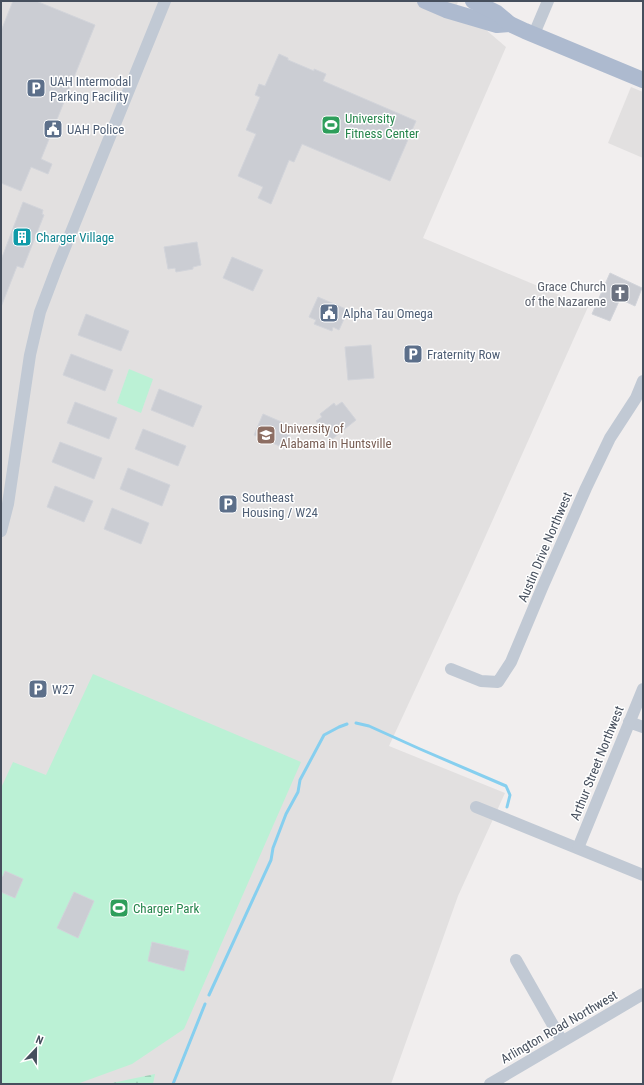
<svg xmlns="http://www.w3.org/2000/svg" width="644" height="1085" viewBox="0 0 644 1085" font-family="'Roboto Condensed',sans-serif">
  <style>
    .education { fill: #e2e0e0 }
    .forest { fill: url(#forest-firs) }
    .pitch { fill: #bbf1d5 }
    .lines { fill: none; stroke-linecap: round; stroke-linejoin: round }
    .stream { stroke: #86cfef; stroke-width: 3 }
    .building { fill: #cbcdd3; stroke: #d2d4da }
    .minor { stroke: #c1c9d4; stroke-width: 12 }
    .major { stroke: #adbacf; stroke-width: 16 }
    .labels { text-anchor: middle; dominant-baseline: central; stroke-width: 3; stroke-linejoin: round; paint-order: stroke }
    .service-label { font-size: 13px; fill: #4e5e75; stroke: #fff; text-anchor: start }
    .leisure-label { font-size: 13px; fill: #27864d; stroke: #fff; text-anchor: start }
    .culture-label { font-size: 13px; fill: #0d838f; stroke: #fff; text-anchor: start }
    .worship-label { font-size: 13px; fill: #5b616d; stroke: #fff; text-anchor: end }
    .education-label { font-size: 13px; fill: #785e54; stroke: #fff; text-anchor: start }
    .street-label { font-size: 13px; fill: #464f5d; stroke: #fff }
  </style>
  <defs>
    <pattern id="forest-firs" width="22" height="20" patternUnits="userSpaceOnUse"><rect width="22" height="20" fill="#bbf1d5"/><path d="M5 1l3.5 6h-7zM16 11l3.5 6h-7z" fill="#a2d0b9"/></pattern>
  </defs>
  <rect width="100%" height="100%" fill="#f1eeee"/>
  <g class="education">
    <polygon points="1,1 458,1 457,5 506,47 423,238 588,307 469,573 389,746 505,793 458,896 391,1084 1,1084"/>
    <polygon points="631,87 643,92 643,158 608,143"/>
  </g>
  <polygon class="forest" points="155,1074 153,1084 110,1084 112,1083"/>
  <g class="pitch">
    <polygon points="129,369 153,379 141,413 117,403"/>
    <polygon points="93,674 301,762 184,1029 132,1064 77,1084 1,1084 1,788 13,762 46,775"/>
  </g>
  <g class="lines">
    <g class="stream">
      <polyline points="356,723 369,726 420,749 506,786 510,795 507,807"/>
      <polyline points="209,995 271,860 273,848 286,814 298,792 300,780 324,735 339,727 347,724"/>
      <polyline points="173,1084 205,1004"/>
    </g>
  </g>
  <g class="building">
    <polygon points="13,1 36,1 95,25 41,159 52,164 48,174 31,167 21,191 1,183 1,31"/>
    <polygon points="279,54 288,58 288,60 314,71 314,69 326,74 323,81 416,121 390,181 302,144 294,162 289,160 271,204 258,198 263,187 238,176 256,134 246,130 260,97 255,95 259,84 265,86"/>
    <polygon points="23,202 43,210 42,214 44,215 23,268 17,266 1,307 1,260"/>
    <polygon points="197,242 201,265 193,267 193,269 176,272 175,268 168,269 164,247"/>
    <polygon points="232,257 263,270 253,291 223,278"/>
    <polygon points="610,273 642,288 635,306 620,299 610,321 592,314"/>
    <polygon points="318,297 348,310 339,330 333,327 332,331 314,324 316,320 309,317"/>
    <polygon points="86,314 129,331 121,351 78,335"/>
    <polygon points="371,345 374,378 348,380 345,347"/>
    <polygon points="71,354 113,370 105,391 63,375"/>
    <polygon points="159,389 202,406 193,427 151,410"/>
    <polygon points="75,402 117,418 109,439 67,423"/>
    <polygon points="342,402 356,420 331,440 316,421 322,417 320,414 334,403 336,406"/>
    <polygon points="263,414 293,427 284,448 254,435"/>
    <polygon points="143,429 186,446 178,466 135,449"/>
    <polygon points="60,442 102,458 94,479 52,462"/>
    <polygon points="128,468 170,485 162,506 120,489"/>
    <polygon points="55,486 93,501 84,522 47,507"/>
    <polygon points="112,508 149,523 141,544 104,529"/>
    <polygon points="5,871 23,879 15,898 1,892 1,877 3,876"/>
    <polygon points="74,892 94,901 78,938 57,928"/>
    <polygon points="152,942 189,951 184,971 148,961"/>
  </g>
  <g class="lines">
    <g class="minor">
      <polyline points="534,34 548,1"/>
      <polyline points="1,531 8,504 30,355 40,312 57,267 165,1"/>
      <polyline points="451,669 481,681 498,682 511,662 542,588 586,488 610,438 636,398 643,381"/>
      <polyline points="629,722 643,727"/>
      <polyline points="476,807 643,875"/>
      <polyline points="578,848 643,689"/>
      <polyline points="516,960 562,1041"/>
      <polyline points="490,1084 643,994"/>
    </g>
    <g class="major">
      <polyline points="425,1 446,10 497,25 510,24"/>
      <polyline points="473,1 497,13 510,24 525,31 643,80"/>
    </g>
  </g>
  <defs>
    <g id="parking-square" transform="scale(1)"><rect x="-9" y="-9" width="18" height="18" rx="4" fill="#5c6f8a" stroke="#fff"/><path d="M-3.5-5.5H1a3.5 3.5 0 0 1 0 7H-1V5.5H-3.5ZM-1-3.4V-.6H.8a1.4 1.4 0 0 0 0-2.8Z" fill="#fff"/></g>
    <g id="stadium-square" transform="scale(1)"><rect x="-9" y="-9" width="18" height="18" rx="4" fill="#2e9e5b" stroke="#fff"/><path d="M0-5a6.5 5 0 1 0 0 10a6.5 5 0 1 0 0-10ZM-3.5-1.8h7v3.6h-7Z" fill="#fff"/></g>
    <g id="civic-square" transform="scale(1)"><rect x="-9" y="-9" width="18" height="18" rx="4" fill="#5c6f8a" stroke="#fff"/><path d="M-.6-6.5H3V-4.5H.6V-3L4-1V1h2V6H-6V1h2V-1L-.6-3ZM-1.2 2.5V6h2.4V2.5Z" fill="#fff"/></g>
    <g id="building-square" transform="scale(1)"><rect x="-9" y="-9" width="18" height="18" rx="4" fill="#0f9aa8" stroke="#fff"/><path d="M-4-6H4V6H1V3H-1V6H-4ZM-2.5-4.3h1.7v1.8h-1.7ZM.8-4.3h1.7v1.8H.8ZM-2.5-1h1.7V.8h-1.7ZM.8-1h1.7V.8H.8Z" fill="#fff"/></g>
    <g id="church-square" transform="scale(1)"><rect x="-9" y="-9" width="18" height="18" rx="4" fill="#6b7280" stroke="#fff"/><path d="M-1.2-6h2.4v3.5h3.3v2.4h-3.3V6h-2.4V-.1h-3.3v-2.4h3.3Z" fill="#fff"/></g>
    <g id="university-square" transform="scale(1)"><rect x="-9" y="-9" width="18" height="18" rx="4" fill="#8d6e63" stroke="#fff"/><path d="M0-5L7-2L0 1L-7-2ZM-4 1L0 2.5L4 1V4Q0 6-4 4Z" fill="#fff"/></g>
  </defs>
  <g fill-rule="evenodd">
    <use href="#parking-square" x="36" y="88"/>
    <use href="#stadium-square" x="331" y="125"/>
    <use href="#civic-square" x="53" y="129"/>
    <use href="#building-square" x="22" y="237"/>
    <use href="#church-square" x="620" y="293"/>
    <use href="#civic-square" x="329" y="313"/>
    <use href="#parking-square" x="413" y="354"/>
    <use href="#university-square" x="266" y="435"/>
    <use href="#parking-square" x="228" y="504"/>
    <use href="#parking-square" x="38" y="689"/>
    <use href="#stadium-square" x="119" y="908"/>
  </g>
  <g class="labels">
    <g class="service-label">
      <text x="50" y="81">UAH Intermodal<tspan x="50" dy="15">Parking Facility</tspan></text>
      <text x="67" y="129">UAH Police</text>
      <text x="343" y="313">Alpha Tau Omega</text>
      <text x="427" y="354">Fraternity Row</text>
      <text x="242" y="497">Southeast<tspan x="242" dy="15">Housing / W24</tspan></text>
      <text x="52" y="689">W27</text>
    </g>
    <g class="leisure-label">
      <text x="345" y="118">University<tspan x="345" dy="15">Fitness Center</tspan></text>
      <text x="133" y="908">Charger Park</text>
    </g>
    <g class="culture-label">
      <text x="36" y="237">Charger Village</text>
    </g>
    <g class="worship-label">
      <text x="606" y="286">Grace Church<tspan x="606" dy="15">of the Nazarene</tspan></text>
    </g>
    <g class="education-label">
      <text x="280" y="428">University of<tspan x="280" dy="15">Alabama in Huntsville</tspan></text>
    </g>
    <g class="street-label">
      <text transform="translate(545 547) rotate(-67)">Austin Drive Northwest</text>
      <text transform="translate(597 763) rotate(-68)">Arthur Street Northwest</text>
      <text transform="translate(559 1027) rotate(-30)">Arlington Road Northwest</text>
    </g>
  </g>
  <rect width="644" height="1085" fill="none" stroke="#464f5d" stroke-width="4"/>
  <g transform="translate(36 1049) rotate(22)" stroke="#ffffff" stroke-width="3" paint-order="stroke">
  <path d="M0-3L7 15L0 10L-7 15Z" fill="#464f5d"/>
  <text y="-6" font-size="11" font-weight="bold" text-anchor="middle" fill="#464f5d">N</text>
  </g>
</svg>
